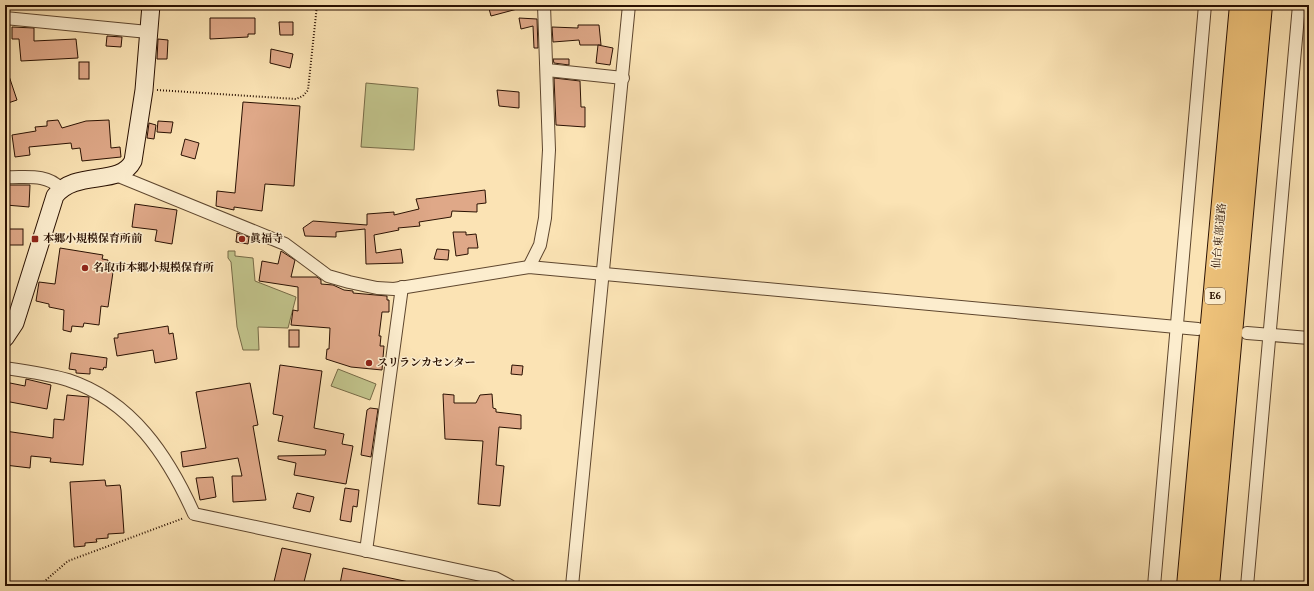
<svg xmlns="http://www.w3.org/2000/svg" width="1314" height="591" viewBox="0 0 1314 591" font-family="Vollkorn,'Noto Serif JP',serif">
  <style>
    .green { fill: #c1c38b; stroke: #766a46 }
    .building { fill: #dfa888; stroke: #2a1102 }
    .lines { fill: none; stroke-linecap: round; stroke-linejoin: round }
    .street-casing { stroke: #5e462e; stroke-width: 14 }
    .secondary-casing { stroke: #2a1102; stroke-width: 19 }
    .highway-casing { stroke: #2a1102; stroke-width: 24 }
    .path { stroke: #2a1102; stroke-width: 2; stroke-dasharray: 1 2; stroke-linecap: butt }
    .street { stroke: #fcedce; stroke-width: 12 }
    .secondary { stroke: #fcedce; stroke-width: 17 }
    .highway { stroke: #eec27a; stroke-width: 22 }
    .poi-dot { fill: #8f2418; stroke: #fcedce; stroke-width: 1.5 }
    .labels { text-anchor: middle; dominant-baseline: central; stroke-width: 3; stroke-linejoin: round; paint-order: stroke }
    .shield { fill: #fcedce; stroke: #69533f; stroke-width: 1 }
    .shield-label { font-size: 10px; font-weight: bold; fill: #2a1102 }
    .street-label { font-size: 11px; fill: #2a1102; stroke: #fcedce }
    .poi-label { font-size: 11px; font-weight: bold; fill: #2a1102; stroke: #fcedce; text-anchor: start }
  </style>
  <rect width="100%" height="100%" fill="#fbe3b4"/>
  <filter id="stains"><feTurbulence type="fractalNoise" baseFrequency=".005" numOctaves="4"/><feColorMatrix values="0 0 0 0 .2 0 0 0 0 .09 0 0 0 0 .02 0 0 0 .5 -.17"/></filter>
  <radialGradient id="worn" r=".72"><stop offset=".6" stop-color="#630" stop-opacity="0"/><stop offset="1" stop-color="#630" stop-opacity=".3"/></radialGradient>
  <g class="green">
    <polygon points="366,83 418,88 414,150 361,147"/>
    <polygon points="228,251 235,251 235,256 253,258 255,281 296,297 288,328 258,327 259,350 243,350 237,327 231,262 228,258"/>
    <polygon points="338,369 376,384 370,400 331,386"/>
  </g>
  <g class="building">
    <polygon points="488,5 521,5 521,8 491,16"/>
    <polygon points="210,18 255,18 255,34 248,34 248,37 210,39"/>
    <polygon points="519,18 537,19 538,48 534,48 533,26 521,29"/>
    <polygon points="279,22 293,22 293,35 280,35"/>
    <polygon points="578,25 599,25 601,45 580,45 579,40 553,42 552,27 578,28"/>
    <polygon points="12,27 34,28 34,41 76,39 78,58 21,61 19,39 12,39"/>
    <polygon points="107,36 122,37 121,47 106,46"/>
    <polygon points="158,39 168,40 167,59 157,59"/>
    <polygon points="598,45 613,48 610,65 596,63"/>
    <polygon points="271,49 293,54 290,68 270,63"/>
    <polygon points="553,59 569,59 569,65 554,63"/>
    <rect x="79" y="62" width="10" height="17"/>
    <polygon points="5,70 7,70 17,100 8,103 5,103"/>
    <polygon points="554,78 580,81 581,107 585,107 585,127 556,125"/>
    <polygon points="497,90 519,92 519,108 499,106"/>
    <polygon points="243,102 300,106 294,186 265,184 262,211 234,207 234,210 216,206 217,191 235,193"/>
    <polygon points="58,120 62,128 86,121 109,120 111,148 120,147 121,157 82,161 80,148 72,149 71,143 29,147 30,155 15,157 12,135 36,131 35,127 47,126 47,121"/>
    <polygon points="158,121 173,122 171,133 157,132"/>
    <polygon points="149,123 156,125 154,139 147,138"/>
    <polygon points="185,139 199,143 195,159 181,155"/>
    <polygon points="6,185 30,185 29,207 6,205"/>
    <polygon points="485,190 486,203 477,204 477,212 452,211 451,217 419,222 420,226 398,228 399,230 374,235 376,253 401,249 403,263 366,264 365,229 336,232 336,237 305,236 303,228 313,221 367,225 367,214 394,212 394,215 419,209 416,199"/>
    <polygon points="135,204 177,210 172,244 155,241 157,230 132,227"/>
    <rect x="5" y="229" width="18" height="16"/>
    <polygon points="453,232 466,232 466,235 476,234 478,248 468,248 468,254 456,256"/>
    <polygon points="237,233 249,237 248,244 236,242"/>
    <polygon points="60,248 103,255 102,259 108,260 108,264 114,265 108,307 101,306 99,325 84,323 83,327 72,326 71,332 63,330 64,310 49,307 49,304 36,301 39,282 55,284"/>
    <polygon points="437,249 449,250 448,260 434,259"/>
    <polygon points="281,251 295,260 291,277 317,277 321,280 321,284 333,285 344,290 353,291 353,293 387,296 387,300 389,300 389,312 382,312 379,336 381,336 380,346 384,346 382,370 351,367 326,359 327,349 329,349 330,328 291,325 293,310 298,311 298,287 259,281 262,261 278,264"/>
    <polygon points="168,326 169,334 173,333 177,359 155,363 153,350 117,356 114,338 118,338 118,334"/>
    <rect x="289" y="330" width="10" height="17"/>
    <polygon points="71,353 107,358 106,368 104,367 103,370 90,368 90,374 76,373 76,370 69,369"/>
    <polygon points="280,365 322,371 314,428 344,434 342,444 353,446 346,484 294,475 296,463 278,459 278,456 325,455 326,450 278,441 283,416 273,414"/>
    <polygon points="512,365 523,366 522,375 511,374"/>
    <polygon points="26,379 51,385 47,409 5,401 5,382 25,386"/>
    <polygon points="250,383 258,425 253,426 266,500 233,502 232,476 242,476 238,458 183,467 181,452 206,448 196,392"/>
    <polygon points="443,394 454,395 454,403 476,403 480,395 492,394 493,408 496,409 496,412 521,415 521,429 499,427 496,465 504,466 500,506 478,504 483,441 445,439"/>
    <polygon points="67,395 89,397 83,465 50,462 51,458 31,456 30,468 5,465 5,431 53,438 54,419 64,420"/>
    <polygon points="370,408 378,409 371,457 361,455 367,410"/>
    <polygon points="213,477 216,497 200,500 196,478"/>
    <polygon points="105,480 106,486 120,485 121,490 124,533 108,534 108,538 96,539 97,542 85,543 85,546 74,547 70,482"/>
    <polygon points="345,488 359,490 357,507 353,506 351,522 340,520"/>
    <polygon points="297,493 314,497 310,512 293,508"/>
    <polygon points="282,548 311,554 303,586 273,586"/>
    <polygon points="343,568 409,582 408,586 347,586 340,584"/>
  </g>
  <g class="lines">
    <g class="street-casing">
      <g id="street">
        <polyline points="5,18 148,32"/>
        <polyline points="547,70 623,78"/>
        <polyline points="116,175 285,244 328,276 349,282 377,288 394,289 529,267 1198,329"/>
        <path d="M5,177c20,1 41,-4 55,11"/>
        <polyline points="529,267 540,245 545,218 549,150 544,5"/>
        <polyline points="1247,333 1309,338"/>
        <path d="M5,368c21,3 43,6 63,12 64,21 100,76 126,134l301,64 15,8"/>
        <polyline points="366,551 402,287"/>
        <polyline points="572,586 629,5"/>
        <polyline points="1154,586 1205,5"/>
        <polyline points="1247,586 1299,5"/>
      </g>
    </g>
    <g class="secondary-casing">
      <path id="secondary" d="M5,338l10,-15 40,-127c21,-27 65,-9 78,-35l11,-71 7,-85"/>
    </g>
    <g class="highway-casing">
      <g id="highway">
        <polyline points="1188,586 1241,5"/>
        <polyline points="1208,586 1261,5"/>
      </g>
    </g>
    <g class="path">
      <polyline points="157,90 296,99 303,96 308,90 317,5"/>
      <polyline points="39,586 68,561 184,518"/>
    </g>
    <use href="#street" class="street"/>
    <use href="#secondary" class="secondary"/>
    <use href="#highway" class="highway"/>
  </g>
  <g class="poi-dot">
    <rect x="31" y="235" width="8" height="8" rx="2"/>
    <circle cx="242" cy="239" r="4"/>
    <circle cx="85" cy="268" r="4"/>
    <circle cx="369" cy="363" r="4"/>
  </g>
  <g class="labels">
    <rect class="shield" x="1205" y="288" width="20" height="16" rx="3"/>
    <g class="shield-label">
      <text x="1215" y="296">E6</text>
    </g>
    <g class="street-label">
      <text transform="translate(1220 236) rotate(-85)">仙台東部道路</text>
    </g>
    <g class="poi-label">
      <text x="43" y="239">本郷小規模保育所前</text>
      <text x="250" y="239">眞福寺</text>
      <text x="93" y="268">名取市本郷小規模保育所</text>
      <text x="377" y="363">スリランカセンター</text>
    </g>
  </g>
  <rect width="1314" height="591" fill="none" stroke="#fbe3b4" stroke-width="20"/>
  <rect x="6" y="6" width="1302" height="579" fill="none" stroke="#2a1102" stroke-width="2"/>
  <rect x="10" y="10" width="1294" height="571" fill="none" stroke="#2a1102"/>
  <rect width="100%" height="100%" filter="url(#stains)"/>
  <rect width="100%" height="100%" fill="url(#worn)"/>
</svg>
